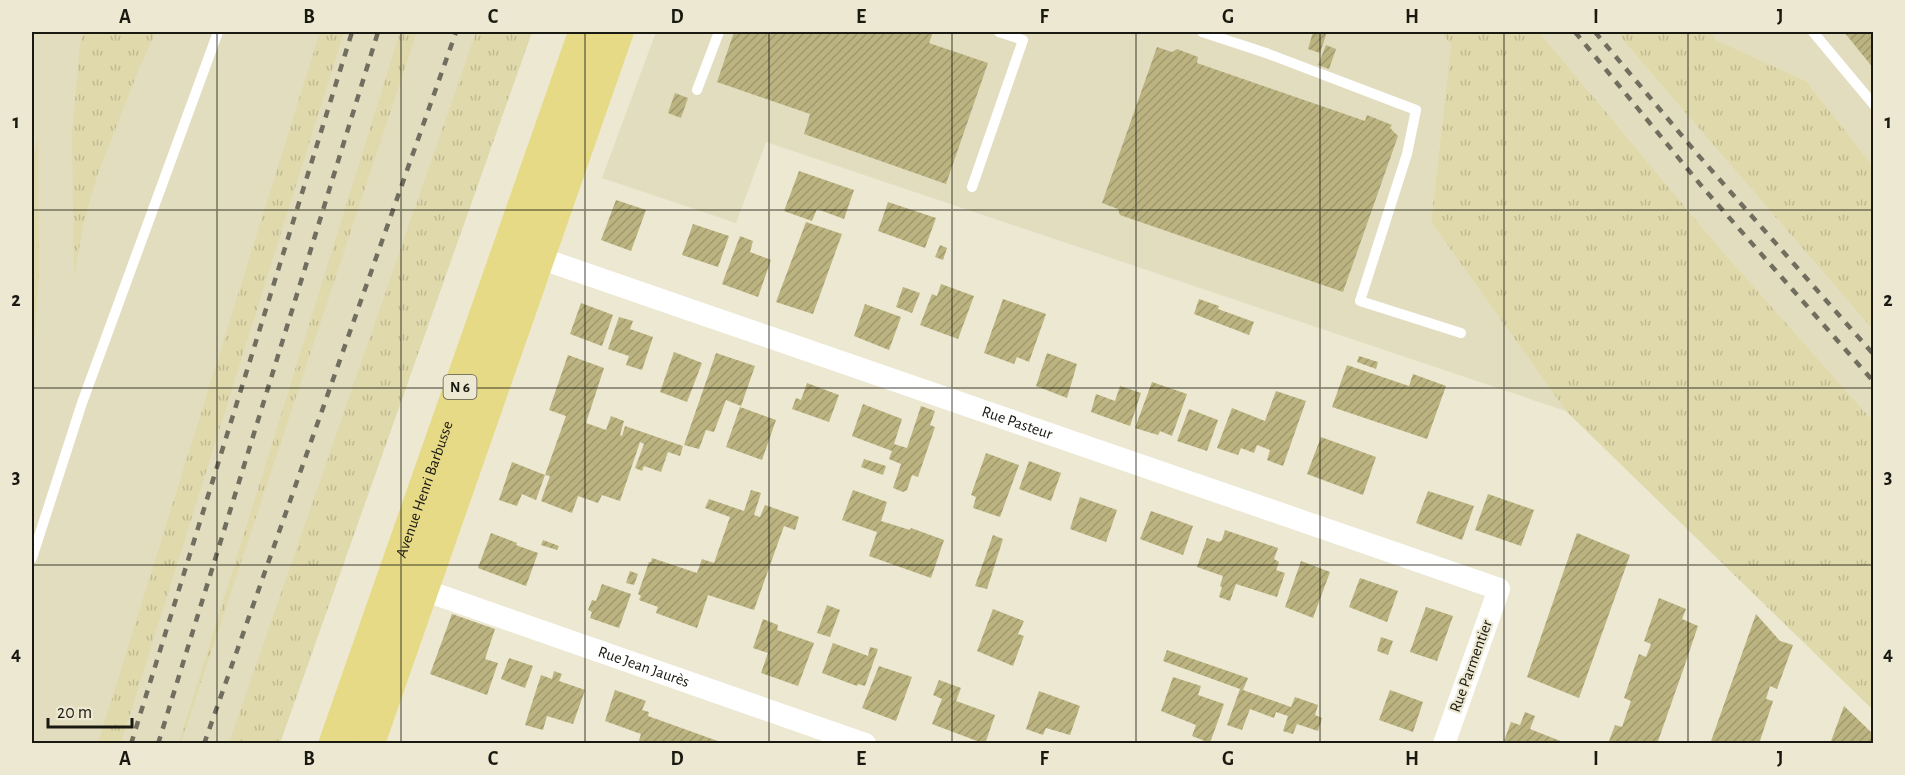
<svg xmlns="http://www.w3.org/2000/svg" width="1905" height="775" viewBox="0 0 1905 775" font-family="'Alegreya Sans',sans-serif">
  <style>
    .built { fill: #e2ddbf }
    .grass { fill: url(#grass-tufts) }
    .building { fill: url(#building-hatch) }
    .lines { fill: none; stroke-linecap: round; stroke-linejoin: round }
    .service { stroke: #fff; stroke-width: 10 }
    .minor { stroke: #fff; stroke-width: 22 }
    .primary { stroke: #e7da87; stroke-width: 33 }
    .rail { stroke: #716e60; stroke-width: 4.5; stroke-dasharray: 8 8; stroke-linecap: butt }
    .grid { fill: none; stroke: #1a1911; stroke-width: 1.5; stroke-opacity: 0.55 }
    .labels { text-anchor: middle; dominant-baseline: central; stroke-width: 4.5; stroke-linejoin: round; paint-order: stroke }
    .shield { fill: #ece8d1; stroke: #59574b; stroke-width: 1.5 }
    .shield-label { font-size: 15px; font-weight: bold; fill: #1a1911 }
    .street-label { font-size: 16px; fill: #1a1911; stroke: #ece8d1 }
    .neatline { fill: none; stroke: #1a1911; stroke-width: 2 }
    .grid-label { font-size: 20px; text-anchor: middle; font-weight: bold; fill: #1a1911 }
  </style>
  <defs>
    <pattern id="grass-tufts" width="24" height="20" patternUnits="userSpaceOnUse" patternTransform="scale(1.5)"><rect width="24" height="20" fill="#e0d9ab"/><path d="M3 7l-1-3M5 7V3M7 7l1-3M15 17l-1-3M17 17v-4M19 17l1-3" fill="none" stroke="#c0ba92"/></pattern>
    <pattern id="building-hatch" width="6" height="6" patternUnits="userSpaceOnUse" patternTransform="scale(1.5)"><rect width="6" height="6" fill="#bbb380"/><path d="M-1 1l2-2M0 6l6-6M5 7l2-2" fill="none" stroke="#a0996e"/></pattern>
  </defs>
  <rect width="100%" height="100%" fill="#ece8d1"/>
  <g class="built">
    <polygon points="32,32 532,32 280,743 32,743"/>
    <polygon points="656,32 1441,32 1451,45 1431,222 1566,411 766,142 736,223 602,178"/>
    <polygon points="1539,32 1618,32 1627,45 1873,330 1873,421 1722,251"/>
    <polygon points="1711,32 1873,32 1873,166 1806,81 1716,40"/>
  </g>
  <g class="grass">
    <polygon points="83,32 156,32 141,64 98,173 84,221 74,277 72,132 80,45"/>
    <polygon points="320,32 344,32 121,743 98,743"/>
    <polygon points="400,32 417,32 181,743 179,743"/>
    <polygon points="476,32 532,32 280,743 229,743"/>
    <polygon points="1441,32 1539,32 1722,251 1873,421 1873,710 1566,411 1431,222 1451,45"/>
    <polygon points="1618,32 1711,32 1716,40 1806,81 1873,166 1873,330 1627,45"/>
    <polygon points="38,135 39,273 32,373 32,163"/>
  </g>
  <g class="building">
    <polygon points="734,32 933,32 929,43 988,63 946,184 804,134 810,114 717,82"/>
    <polygon points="1313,32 1327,32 1320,53 1308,49"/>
    <polygon points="1844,32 1874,32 1874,69"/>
    <polygon points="1326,45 1336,49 1329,69 1318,65"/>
    <polygon points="1157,47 1172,52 1177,49 1198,57 1197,63 1365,121 1367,115 1392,125 1390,128 1398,136 1343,292 1120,215 1118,209 1102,203"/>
    <polygon points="675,93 688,98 681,118 668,113"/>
    <polygon points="799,171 854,190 844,219 817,209 812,221 784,211"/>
    <polygon points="616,200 646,210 631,251 601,240"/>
    <polygon points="888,202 936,218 925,248 878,231"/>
    <polygon points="806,222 842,234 813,314 776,302"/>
    <polygon points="693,224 729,236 718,267 682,255"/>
    <polygon points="740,236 753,241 750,252 771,260 758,297 722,284"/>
    <polygon points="940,245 947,248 943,260 935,257"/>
    <polygon points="941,284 974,296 958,339 920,325 932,294 937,296"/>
    <polygon points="903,287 920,293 912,313 896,307"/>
    <polygon points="1003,299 1046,314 1029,362 1017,357 1014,364 984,353"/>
    <polygon points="1199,299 1219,306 1218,309 1254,322 1249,335 1194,314"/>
    <polygon points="581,303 613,315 602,346 570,334"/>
    <polygon points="865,304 901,317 889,350 854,336"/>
    <polygon points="619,317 633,321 630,329 653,337 642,370 626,365 629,356 608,349"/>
    <polygon points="674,352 702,363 687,402 660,392"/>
    <polygon points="716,353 755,366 741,406 726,400 714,432 706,430 699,449 684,445"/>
    <polygon points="1047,353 1077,364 1067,398 1036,386"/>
    <polygon points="568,355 604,368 586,423 606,430 611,416 624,421 620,435 622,436 625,426 683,446 680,456 668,452 661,472 644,466 642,471 635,468 644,444 640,442 620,501 602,495 598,503 578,496 572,513 541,501 550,476 545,475 566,416 549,410"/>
    <polygon points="1359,356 1378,362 1376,369 1357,362"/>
    <polygon points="1347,365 1409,386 1413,374 1446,386 1427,439 1332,407"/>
    <polygon points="1152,382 1187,394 1172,436 1160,431 1158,435 1135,428"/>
    <polygon points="807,383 839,395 829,422 792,409 796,398 801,400"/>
    <polygon points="1120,386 1141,393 1130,426 1091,412 1096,394 1115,401"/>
    <polygon points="1276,391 1306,401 1283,466 1267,460 1270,450 1257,445 1254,453 1241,448 1238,455 1217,448 1232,408 1265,421"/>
    <polygon points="863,404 902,419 894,444 907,448 921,406 935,411 930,425 935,427 918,477 912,475 907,490 903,492 893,488 901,464 889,459 892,451 852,436"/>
    <polygon points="740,407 776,420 762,460 726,447"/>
    <polygon points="1189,409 1218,420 1207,451 1177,441"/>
    <polygon points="1321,437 1376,457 1363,495 1307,474"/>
    <polygon points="986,453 1019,465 1000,517 973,508 976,497 971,495"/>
    <polygon points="864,459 886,466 883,475 861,467"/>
    <polygon points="1029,461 1061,473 1051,501 1019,489"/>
    <polygon points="512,462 545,475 536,500 522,494 517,506 499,500"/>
    <polygon points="751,490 761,493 754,515 760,517 765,505 799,517 795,530 784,526 754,610 708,595 697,628 656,613 658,607 639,600 641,596 638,594 649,562 651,562 652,558 697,573 702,559 714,563 730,517 705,508 709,499 744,511"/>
    <polygon points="853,490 887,502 881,521 910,530 911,528 944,540 931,578 869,556 877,532 842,520"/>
    <polygon points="1428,491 1474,506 1462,540 1416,523"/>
    <polygon points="1488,494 1534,510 1521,546 1475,530"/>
    <polygon points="1080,497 1117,510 1106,542 1070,529"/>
    <polygon points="1151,511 1193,526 1183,555 1140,539"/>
    <polygon points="1225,530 1278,548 1274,559 1279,562 1276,570 1285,573 1277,597 1236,584 1230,601 1219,597 1222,587 1220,586 1223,576 1197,567 1207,538 1219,542 1222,540"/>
    <polygon points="491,533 517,543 516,545 538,553 526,586 478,568"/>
    <polygon points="1577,533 1630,555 1579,698 1527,677"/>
    <polygon points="993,535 1003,539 987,589 975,586"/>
    <polygon points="543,540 559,546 557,550 541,545"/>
    <polygon points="1301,561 1330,572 1313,618 1285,607"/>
    <polygon points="630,571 638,574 634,585 626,583"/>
    <polygon points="1360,578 1398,591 1387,622 1349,607"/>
    <polygon points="602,584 631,594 619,628 590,618 592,612 588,610 592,600 596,601"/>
    <polygon points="1659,598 1686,609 1682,619 1698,626 1682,673 1657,744 1608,744 1615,725 1622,727 1631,701 1624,698 1639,654 1646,657 1651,644 1644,641"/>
    <polygon points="827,605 840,610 830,637 817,633"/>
    <polygon points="1426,607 1453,616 1437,661 1410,652"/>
    <polygon points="993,609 1024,621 1018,634 1024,636 1013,666 977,651"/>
    <polygon points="452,614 495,629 485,659 498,663 487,695 430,674"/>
    <polygon points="1756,614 1780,641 1793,645 1777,689 1770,686 1766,699 1773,701 1759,744 1710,744"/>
    <polygon points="763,619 778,625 777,630 814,643 798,686 761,673 768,653 753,648"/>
    <polygon points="1381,637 1393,641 1388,655 1377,651"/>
    <polygon points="833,643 868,656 870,647 878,649 865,686 858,684 857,686 822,673"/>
    <polygon points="1167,650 1248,678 1243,690 1291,707 1295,697 1318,705 1315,715 1322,718 1318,731 1297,724 1293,734 1283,731 1288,716 1276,712 1274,718 1250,709 1242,730 1227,725 1240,689 1163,661"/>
    <polygon points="509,658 533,666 525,688 501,679"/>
    <polygon points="879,666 912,677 896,721 862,708"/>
    <polygon points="554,671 562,674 559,681 585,690 573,724 547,716 543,730 525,725 541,675 552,679"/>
    <polygon points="1173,677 1201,686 1198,695 1224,704 1210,743 1192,736 1196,725 1161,711"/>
    <polygon points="939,680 961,688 956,701 995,715 985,744 932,724 942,699 933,695"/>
    <polygon points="615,690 646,701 642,710 649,712 648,716 726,744 638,744 641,734 605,721"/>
    <polygon points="1390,690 1423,702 1413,732 1379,720"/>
    <polygon points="1039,691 1080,706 1070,735 1046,728 1043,735 1026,729"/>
    <polygon points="1844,706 1874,735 1874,744 1830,744"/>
    <polygon points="1525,712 1535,716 1530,729 1568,744 1503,744 1511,722 1520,725"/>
  </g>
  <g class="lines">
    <g class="service">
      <polyline points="1202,32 1266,53 1416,110 1407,154 1360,301 1461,333"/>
      <polyline points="1813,32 1874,105"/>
      <polyline points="697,90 719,32"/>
      <polyline points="972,187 1023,40 999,32"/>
      <polyline points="32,558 82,403 218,32"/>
    </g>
    <g class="minor">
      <path id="s1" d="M537,257l962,332 -55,155"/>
      <path id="s2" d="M421,589l444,155"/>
    </g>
    <g class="primary">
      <path id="s3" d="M335,744l250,-712"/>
      <polyline points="368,744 617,32"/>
    </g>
    <g class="rail">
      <polyline points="1575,32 1704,189 1874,382"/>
      <polyline points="1595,32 1699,156 1874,355"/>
      <polyline points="131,744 352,32"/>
      <polyline points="158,744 378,32"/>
      <polyline points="204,744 456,32"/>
    </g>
  </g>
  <path class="grid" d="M217,32v712M401,32v712M585,32v712M769,32v712M952,32v712M1136,32v712M1320,32v712M1504,32v712M1688,32v712M32,210h1842M32,388h1842M32,565h1842"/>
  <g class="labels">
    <rect class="shield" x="443.5" y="375" width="33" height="24" rx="4.5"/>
    <g class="shield-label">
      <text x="460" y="387">N 6</text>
    </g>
    <g class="street-label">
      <text stroke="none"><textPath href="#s1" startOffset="508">Rue Pasteur</textPath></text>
      <text stroke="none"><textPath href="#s3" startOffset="270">Avenue Henri Barbusse</textPath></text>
      <text stroke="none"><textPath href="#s2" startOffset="236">Rue Jean Jaurès</textPath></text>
      <text transform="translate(1471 666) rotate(-70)">Rue Parmentier</text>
    </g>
  </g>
  <rect width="1905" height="775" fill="none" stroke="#ece8d1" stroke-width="66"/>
  <path d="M48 718v9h84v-9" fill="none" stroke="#1a1911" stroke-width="3"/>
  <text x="57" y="718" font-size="18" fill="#1a1911" stroke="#ece8d1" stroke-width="4.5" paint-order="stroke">20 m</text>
  <rect x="33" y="33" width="1839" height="709" class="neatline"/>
  <g class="grid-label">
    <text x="125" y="23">A</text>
    <text x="309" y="23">B</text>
    <text x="493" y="23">C</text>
    <text x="677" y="23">D</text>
    <text x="861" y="23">E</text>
    <text x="1044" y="23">F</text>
    <text x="1228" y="23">G</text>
    <text x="1412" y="23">H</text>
    <text x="1596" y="23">I</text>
    <text x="1780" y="23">J</text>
    <text x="16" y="128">1</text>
    <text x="1888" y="128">1</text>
    <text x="16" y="306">2</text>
    <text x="1888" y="306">2</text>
    <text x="16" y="483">3</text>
    <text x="1888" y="483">3</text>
    <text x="16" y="660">4</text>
    <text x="1888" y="660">4</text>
    <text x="125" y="765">A</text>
    <text x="309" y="765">B</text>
    <text x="493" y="765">C</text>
    <text x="677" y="765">D</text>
    <text x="861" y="765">E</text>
    <text x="1044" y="765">F</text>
    <text x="1228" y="765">G</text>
    <text x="1412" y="765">H</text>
    <text x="1596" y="765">I</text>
    <text x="1780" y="765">J</text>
  </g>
</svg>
